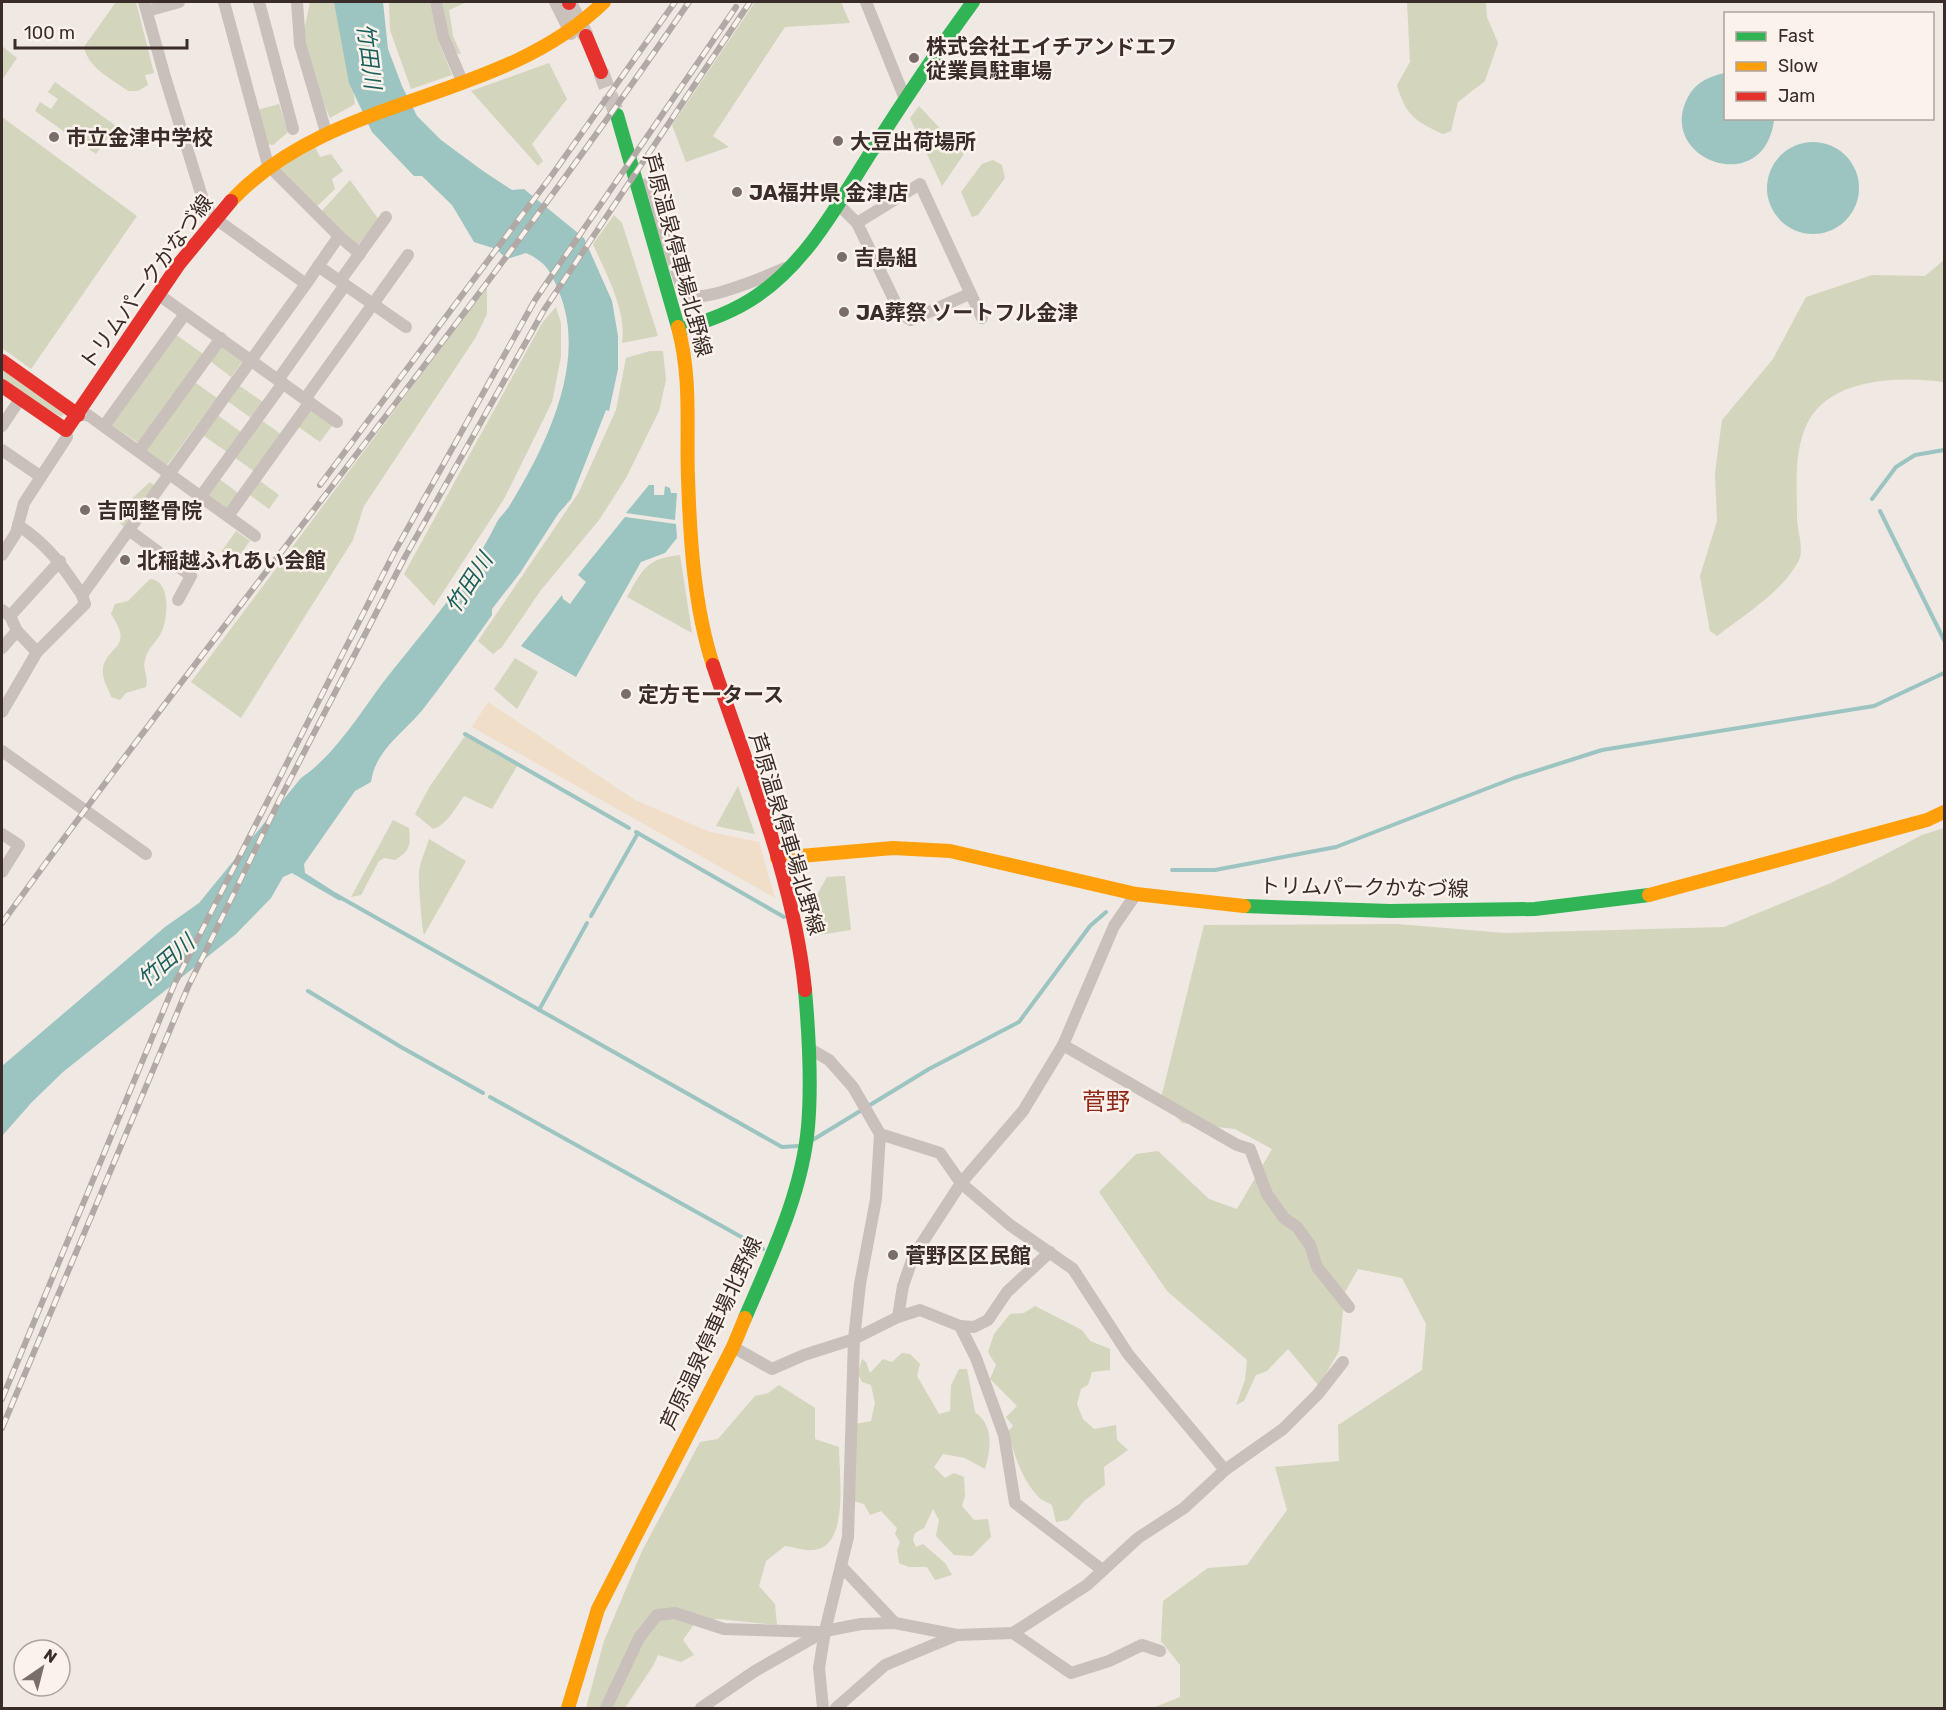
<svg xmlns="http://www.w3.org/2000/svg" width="1946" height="1710" viewBox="0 0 1946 1710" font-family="Rubik,'Noto Sans JP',sans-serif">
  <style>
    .green { fill: #d3d5bc }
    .sand { fill: #f1dec8 }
    .water { fill: #9cc4c0 }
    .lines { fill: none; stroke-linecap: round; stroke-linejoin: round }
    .stream { stroke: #9cc4c0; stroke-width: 4 }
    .secondary-tunnel { stroke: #cbc2be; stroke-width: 16; stroke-dasharray: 16 8; stroke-linecap: butt }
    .street { stroke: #c9c0bb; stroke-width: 12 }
    .fast { stroke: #30b455; stroke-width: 14 }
    .slow { stroke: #ff9f0a; stroke-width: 14 }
    .jam { stroke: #e5322d; stroke-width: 14 }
    .rail-casing { stroke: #b0a9a6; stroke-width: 6 }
    .rail { stroke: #fbf2eb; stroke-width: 4; stroke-dasharray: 11; stroke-linecap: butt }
    .poi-dot { fill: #796e6a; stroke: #fbf2eb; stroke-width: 2 }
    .labels { text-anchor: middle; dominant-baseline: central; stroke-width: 5; stroke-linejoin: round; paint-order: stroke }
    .poi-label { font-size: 21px; font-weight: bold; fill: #3a2c29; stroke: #fbf2eb; text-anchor: start }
    .street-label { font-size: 21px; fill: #3a2c29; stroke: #fbf2eb }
    .water-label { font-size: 22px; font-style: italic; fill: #1a605d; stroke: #fbf2eb }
    .quarter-label { font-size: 24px; fill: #91291a; stroke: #fbf2eb }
  </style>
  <rect width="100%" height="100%" fill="#efe8e3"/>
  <g class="green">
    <path d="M116,2h20l18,71 -9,2 3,10 -10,6h-10c-16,-12 -40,-23 -44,-44z"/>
    <polygon points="310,2 345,2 344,23 355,104 330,118 315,84 302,41"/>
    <polygon points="389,2 430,2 437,37 452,75 411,89 390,30"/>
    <polygon points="439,2 467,2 449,10 453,36 461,54 454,53"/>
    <polygon points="755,2 841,2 850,23 785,27 713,136 729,147 686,162 672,125"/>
    <path d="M1407,2h79l1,15 11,26 -13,38 -27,21 -7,29 -8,3c-28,-13 -37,-18 -46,-49l13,-23z"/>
    <polygon points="2,46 17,58 2,80"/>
    <polygon points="549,63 567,99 532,144 543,161 538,166 471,91"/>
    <polygon points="55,82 116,126 96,154 35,111 40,102 51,109 58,99 48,92"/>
    <polygon points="279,104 288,132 273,145 267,144 257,110"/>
    <polygon points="919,106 964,154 942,186 910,118"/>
    <polygon points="2,117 137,216 31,369 2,348"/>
    <polygon points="315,147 320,157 331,154 343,171 332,179 335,189 314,209 277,169 295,155"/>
    <polygon points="993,160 1002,165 1005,178 978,215 972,217 961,192 982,164"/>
    <polygon points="350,180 379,220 356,247 321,212"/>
    <path d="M614,215l8,8 36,113 -36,7c5,-33 -16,-69 -29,-99z"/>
    <path d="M1944,260v122c-46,-6 -121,-5 -140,49 -10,27 -7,58 -7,86 0,14 8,33 1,45 -17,31 -54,53 -81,74l-7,-5 -10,-55 17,-55 -2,-48 7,-53 51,-61 33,-62 66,-22 53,1z"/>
    <polygon points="487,287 487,314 476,337 364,506 353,540 241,718 191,682"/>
    <polygon points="556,307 561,323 561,357 552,402 504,499 434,606 404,574 542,323"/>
    <polygon points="175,334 203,354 138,443 111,424"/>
    <polygon points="223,344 244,359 231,377 210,361"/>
    <polygon points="650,351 663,351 666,380 659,411 626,478 599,520 541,590 502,647 493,654 478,641 579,492 616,410 626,358"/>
    <polygon points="2,365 66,412 61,417 2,381"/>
    <polygon points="193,381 217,398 167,465 145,449"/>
    <polygon points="237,384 263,402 251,418 226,400"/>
    <polygon points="311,407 334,423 320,442 297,426"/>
    <polygon points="216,414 241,432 227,452 201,434"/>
    <polygon points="261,420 282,435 255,472 234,457"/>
    <polygon points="218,478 238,493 227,509 207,494"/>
    <polygon points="260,481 279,495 269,509 250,495"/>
    <polygon points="150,482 155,486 124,527 113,516"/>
    <polygon points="236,531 250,541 235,562 221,552"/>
    <path d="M680,555l12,78 -65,-36c16,-28 19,-38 53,-42z"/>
    <path d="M150,579c21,1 18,39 12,52 -5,11 -15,17 -17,29 -3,9 4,16 1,27l-20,6 -6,7 -9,-3c-2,-8 -10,-19 -8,-28 4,-25 32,-19 8,-55l4,-10 13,-3z"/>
    <polygon points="515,658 538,672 517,709 494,689"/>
    <path d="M465,736l52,30 -25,43 -28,-13c-9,12 -17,29 -31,33l-18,-15 15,-28z"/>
    <polygon points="738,786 755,834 716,826"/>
    <path d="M393,820l16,8c2,17 1,23 -14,32l-11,-2 -5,3 -18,34 -10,2z"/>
    <polygon points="1944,828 1944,1708 1153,1708 1180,1697 1180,1665 1161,1641 1163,1601 1208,1568 1247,1565 1287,1510 1275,1467 1339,1461 1338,1425 1422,1370 1426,1324 1402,1278 1358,1269 1345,1292 1339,1351 1319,1386 1288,1349 1267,1371 1256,1375 1244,1401 1236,1405 1245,1380 1247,1360 1167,1291 1099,1192 1136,1154 1158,1151 1209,1199 1237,1209 1272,1149 1235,1129 1182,1123 1161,1098 1204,925 1397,924 1505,933 1724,927 1831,883 1922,835"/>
    <path d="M429,839l37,22 -42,74c-2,-5 -6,-56 -5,-63 1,-11 7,-22 10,-33z"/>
    <polygon points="845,876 851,930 819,935 809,909 827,877"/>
    <path d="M1035,1306l47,24 8,11 20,8v21l-18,2 -4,13 -7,4 -4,15 6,15 11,10 22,-4 1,15 11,10 -24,17 1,18 -20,15 -17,20 -12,2 -4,-17c-5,-3 -13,-6 -16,-11 -14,-15 -23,-42 -28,-63l5,-5 -7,-9 11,-11 -27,-27 6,-14 -8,-13 6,-18 16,-20 14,-1z"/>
    <path d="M902,1353l8,1 10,10 -3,12 22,38 11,-3 1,-26 8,-16h8l8,43c19,14 16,36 10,57l-20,-11 -22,-4 -9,13 11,11 9,-5 10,4 1,19 -3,10 12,14 14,-1 3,18 -19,19 -18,-1 -18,-19 3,-16 -6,-11 -9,19 -9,5 -2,7 3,7 7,-3 22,19 7,12 -17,5 -8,-13h-18l-10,-4 -2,-13 3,-8 -5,-8 2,-6 -16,-17 -11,4 -6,-11 -11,-3 2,-77 16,-3 4,-18 -4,-18 -9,-3 -4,-8 4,-15 4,3 4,11 13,-14 9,3z"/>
    <path d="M779,1385l36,23v31l24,8c0,26 11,101 -26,103 -9,1 -19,-3 -28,-4l-19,15 -7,25 16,18 2,21 -59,-6 -21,1 -14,20 11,15 -13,7 -23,-7 -5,11 -28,42h-39l18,-67 38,-90 58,-109 18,-3 37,-43 13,-3z"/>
  </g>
  <polygon class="sand" points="488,702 635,800 710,832 759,842 775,898 472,727"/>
  <g class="water">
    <path d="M334,2h49l5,47 14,37 15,30 24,24 42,31 29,19 12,-1 60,49 28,63 6,35v33l-9,42 -3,-1 -35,89 -13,15 -38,59 -28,36v6c-22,31 -45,63 -68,93 -19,24 -49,42 -53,74l-16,9 -51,73 1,9 36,23 -1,5 -48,-28 -9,4 -12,21 -35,36 -173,138 -31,30 -30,34v-70l163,-139 34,-24 102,-125c38,-26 62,-71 91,-107 38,-47 77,-93 104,-147 3,-7 10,-12 14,-19 35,-58 76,-139 51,-208 -9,-23 -13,-34 -35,-44l-19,6 -11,-10 -22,-7 -22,-37 -30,-29h-8l-42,-44 -23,-49z"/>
    <path d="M1725,73l1,45 48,2c-10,80 -119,39 -86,-23 8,-15 22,-21 37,-24z"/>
    <circle cx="1813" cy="188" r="46"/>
    <polygon points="649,485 654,485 654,495 664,495 665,486 670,488 671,493 677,493 675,520 626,513"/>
    <polygon points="625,517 676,524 677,538 665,553 641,562 576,677 521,646 562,595 563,599 570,604 586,582 578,575"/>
  </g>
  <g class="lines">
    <g class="stream">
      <polyline points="1872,499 1896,467 1915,455 1944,450"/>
      <polyline points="1880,511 1944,640"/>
      <polyline points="465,734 629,828"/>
      <polyline points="636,832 784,917"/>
      <polyline points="1172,870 1215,870 1336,847 1514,778 1602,750 1874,706 1944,673"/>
      <polyline points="336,895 782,1147 799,1146"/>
      <polyline points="591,916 638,833"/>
      <polyline points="308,991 401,1047 483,1093"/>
      <polyline points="539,1010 587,923"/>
      <polyline points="490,1097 763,1249"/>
      <polyline points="811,1141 929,1069 1019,1022 1090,926 1106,912"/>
    </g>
    <g class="secondary-tunnel">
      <polyline points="569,3 586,36"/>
      <polyline points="601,72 617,115"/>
    </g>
    <g class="street">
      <polyline points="224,2 268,165 339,236 306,284"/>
      <polyline points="259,2 293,129"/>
      <polyline points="297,2 300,44 326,132"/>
      <polyline points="436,2 443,36 462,81"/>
      <polyline points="555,2 571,34"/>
      <polyline points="866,2 905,99"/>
      <polyline points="147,11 179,2"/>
      <path d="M648,183l33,103c3,4 7,8 11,10 18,4 75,-20 93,-28"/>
      <polyline points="838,204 857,223 920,184 982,318"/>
      <polyline points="857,223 901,314 911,320 969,294"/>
      <polyline points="339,236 360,254"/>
      <polyline points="318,266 406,327"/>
      <polyline points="340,281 386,217"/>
      <polyline points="159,295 337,422"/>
      <polyline points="278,380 345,285"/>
      <polyline points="305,399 408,255"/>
      <polyline points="78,415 88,415 255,536"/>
      <polyline points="2,426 20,399"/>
      <polyline points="104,426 185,314"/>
      <polyline points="2,450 40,476"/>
      <polyline points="139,451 221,338"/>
      <polyline points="201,496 283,383"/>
      <polyline points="228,516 310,402"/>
      <path d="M18,525c31,21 44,40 64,70l224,-311 -93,-67 -9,-14 -39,-126 -21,-75"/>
      <polyline points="130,531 191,576 178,600"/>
      <polyline points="2,555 16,533 24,503 67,437 66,430"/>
      <polyline points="2,610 10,616 17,631 37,652 2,712"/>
      <polyline points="10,616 60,561"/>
      <polyline points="2,648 17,631"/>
      <polyline points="37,652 85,604 82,595"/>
      <polyline points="2,751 146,854"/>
      <polyline points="2,834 19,845 2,872"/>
      <polyline points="1063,1045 1237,1145 1250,1149 1267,1194 1284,1218 1297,1227 1310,1245 1317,1267 1349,1307"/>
      <polyline points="810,1049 829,1060 853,1087 880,1134 876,1199 860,1284 854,1339 848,1537 825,1631 819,1668 823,1708"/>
      <polyline points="880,1134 940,1153 961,1183 1010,1225 1073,1269 1128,1354 1225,1470"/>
      <polyline points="898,1317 903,1286 913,1257 961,1183 1023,1111 1063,1045 1114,926 1136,894"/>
      <polyline points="960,1326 976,1358 1004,1435 1015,1503 1101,1569"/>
      <polyline points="733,1347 772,1369 804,1355 854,1339 898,1317 920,1310 960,1326 974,1327 988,1320 1007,1292 1050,1252"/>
      <polyline points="842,1567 895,1623"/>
      <polyline points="1013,1633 1071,1673 1109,1661 1142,1645 1160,1651"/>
      <polyline points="606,1708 639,1638 657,1615 675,1613 724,1629 818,1632"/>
      <polyline points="701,1708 755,1671 825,1631 861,1624 895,1623 957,1635"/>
      <polyline points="836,1708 885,1665 957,1635 1013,1633 1087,1585 1138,1538 1184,1508 1225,1470 1283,1429 1318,1394 1343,1362"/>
    </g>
    <g class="fast">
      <polyline points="617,115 678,327"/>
      <path d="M679,330c27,-9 55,-18 79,-35 51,-35 82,-95 115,-146 32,-50 65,-99 100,-147"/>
      <polyline points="1244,906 1390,911 1535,909 1649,895"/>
      <path d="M745,1318c26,-61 57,-125 63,-191 4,-46 1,-92 -3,-137"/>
    </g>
    <g class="slow">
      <path d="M231,201c101,-108 268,-97 373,-199"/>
      <path d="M678,327c14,53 8,98 10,151 2,61 6,129 25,187"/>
      <polyline points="777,858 893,848 950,851 1136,894 1244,906"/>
      <polyline points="1649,895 1927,820 1944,812"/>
      <polyline points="568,1708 598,1609 733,1347 745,1318"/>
    </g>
    <g class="jam">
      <polyline points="569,2 569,3"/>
      <polyline points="586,36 601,72"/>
      <polyline points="2,361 78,415"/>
      <polyline points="2,386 66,430 179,264 231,201"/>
      <path d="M713,665c35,105 81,214 92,325"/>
    </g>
    <g class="rail-casing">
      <g id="rail">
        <polyline points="320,485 552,175 675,2"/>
        <path d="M2,923c224,-310 471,-605 687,-921"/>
        <polyline points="2,1399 174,985 394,553 535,300 736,7"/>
        <polyline points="2,1428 188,987 280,799 405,557 544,310 750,2"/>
      </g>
    </g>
    <use href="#rail" class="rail"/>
  </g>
  <g class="poi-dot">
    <circle cx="914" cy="58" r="6"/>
    <circle cx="54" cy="137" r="6"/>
    <circle cx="838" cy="141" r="6"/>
    <circle cx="737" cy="192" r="6"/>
    <circle cx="842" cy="257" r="6"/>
    <circle cx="844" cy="312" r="6"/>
    <circle cx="85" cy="510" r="6"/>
    <circle cx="125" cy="560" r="6"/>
    <circle cx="626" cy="694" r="6"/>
    <circle cx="893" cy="1255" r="6"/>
  </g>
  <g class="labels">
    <g class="poi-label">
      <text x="926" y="46">株式会社エイチアンドエフ<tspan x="926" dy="24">従業員駐車場</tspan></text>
      <text x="66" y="137">市立金津中学校</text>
      <text x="850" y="141">大豆出荷場所</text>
      <text x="749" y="192">JA福井県 金津店</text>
      <text x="854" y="257">吉島組</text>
      <text x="856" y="312">JA葬祭 ソートフル金津</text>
      <text x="97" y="510">吉岡整骨院</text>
      <text x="137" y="560">北稲越ふれあい会館</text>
      <text x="638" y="694">定方モータース</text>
      <text x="905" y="1255">菅野区区民館</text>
    </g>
    <g class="street-label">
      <text transform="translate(678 255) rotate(75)">芦原温泉停車場北野線</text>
      <text transform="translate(146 282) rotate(-54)">トリムパークかなづ線</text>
      <text transform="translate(787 834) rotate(73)">芦原温泉停車場北野線</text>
      <text transform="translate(1364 887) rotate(1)">トリムパークかなづ線</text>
      <text transform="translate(711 1333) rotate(-65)">芦原温泉停車場北野線</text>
    </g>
    <g class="water-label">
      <text transform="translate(369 56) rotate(83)">竹田川</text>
      <text transform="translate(469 583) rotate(-57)">竹田川</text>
      <text transform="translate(166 961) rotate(-41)">竹田川</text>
    </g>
    <g class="quarter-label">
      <text x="1106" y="1102">菅野</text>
    </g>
  </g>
  <rect width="1946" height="1710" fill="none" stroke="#3a2c29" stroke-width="6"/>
  <rect x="1724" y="12" width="210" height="108" fill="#fbf2eb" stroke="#aea39d" stroke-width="1.5"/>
  <rect x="1736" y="32" width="30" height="9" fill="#30b455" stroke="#aea39d" stroke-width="1.5"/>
  <text x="1778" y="42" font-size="18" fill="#3a2c29">Fast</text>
  <rect x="1736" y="62" width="30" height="9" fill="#ff9f0a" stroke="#aea39d" stroke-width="1.5"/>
  <text x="1778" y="72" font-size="18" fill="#3a2c29">Slow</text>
  <rect x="1736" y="92" width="30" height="9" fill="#e5322d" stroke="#aea39d" stroke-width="1.5"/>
  <text x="1778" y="102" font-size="18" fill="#3a2c29">Jam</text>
  <g transform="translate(42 1668) rotate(35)"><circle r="28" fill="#fbf2eb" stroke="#aea39d" stroke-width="1.5"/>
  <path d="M0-4.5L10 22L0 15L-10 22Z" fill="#796e6a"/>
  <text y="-9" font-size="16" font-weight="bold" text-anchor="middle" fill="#3a2c29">N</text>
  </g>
  <path d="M15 39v9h172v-9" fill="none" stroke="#3a2c29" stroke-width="3"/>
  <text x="24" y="39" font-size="18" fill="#3a2c29" stroke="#fbf2eb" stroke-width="4.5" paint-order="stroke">100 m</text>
</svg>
